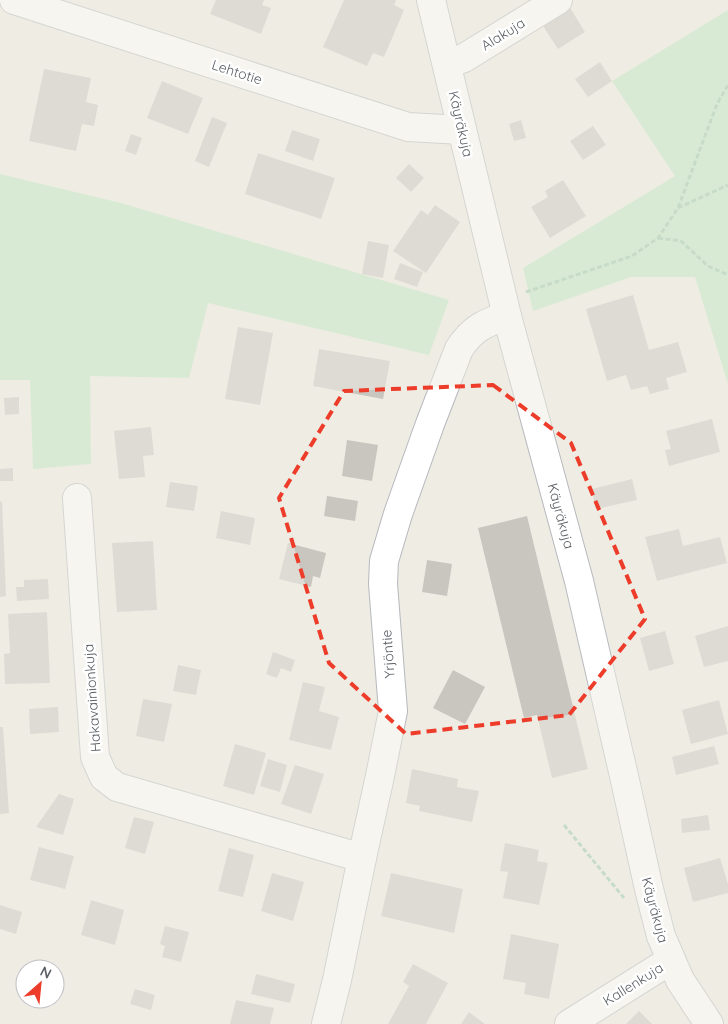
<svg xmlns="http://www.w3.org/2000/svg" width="728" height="1024" viewBox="0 0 728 1024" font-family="Quicksand,sans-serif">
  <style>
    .green { fill: #bfe7c0 }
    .building { fill: #c9c6c0 }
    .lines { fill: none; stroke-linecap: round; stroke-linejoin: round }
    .minor-casing { stroke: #b6b9be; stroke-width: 30 }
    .path { stroke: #98c8a6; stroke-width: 3; stroke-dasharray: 5 2.5; stroke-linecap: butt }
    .minor { stroke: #fff; stroke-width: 28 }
    .marked { fill: none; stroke: #ed3d2a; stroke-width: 4; stroke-dasharray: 10 6; stroke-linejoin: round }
    .labels { text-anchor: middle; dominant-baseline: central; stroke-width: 5; stroke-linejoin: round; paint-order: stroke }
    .street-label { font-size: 14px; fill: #5b5f64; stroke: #fff }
  </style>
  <rect width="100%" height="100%" fill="#eeece3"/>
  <g class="green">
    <polygon points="728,10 728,384 695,277 631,277 533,311 523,268 675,176 612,81"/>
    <polygon points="0,174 121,203 449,300 429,355 208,303 189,378 90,376 91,464 33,469 30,380 0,380"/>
  </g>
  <g class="building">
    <polygon points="216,0 264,0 262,5 271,8 261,34 210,14"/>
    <polygon points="344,0 396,0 394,5 404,10 384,57 373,53 367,66 323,47"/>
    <polygon points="569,6 585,32 558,49 541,23"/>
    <polygon points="600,62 612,81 588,97 575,79"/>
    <polygon points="44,69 91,78 86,102 98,105 94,126 82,124 76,151 29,141"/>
    <polygon points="162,81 203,98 188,134 147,118"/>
    <polygon points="212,117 227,123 209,167 195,161"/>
    <polygon points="521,120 526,138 514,141 509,124"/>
    <polygon points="593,126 606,145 583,160 570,141"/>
    <polygon points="292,130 320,139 313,161 285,151"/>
    <polygon points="131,134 142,138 136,155 125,151"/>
    <polygon points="258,153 335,178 321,219 245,194"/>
    <polygon points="409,164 424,178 411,192 396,178"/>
    <polygon points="563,180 586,216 550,238 531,207 548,197 545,191"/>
    <polygon points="435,205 460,222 426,273 393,251 421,210 428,215"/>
    <polygon points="368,241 389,245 383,278 362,274"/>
    <polygon points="400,263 423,272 417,287 394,279"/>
    <polygon points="633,295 649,350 678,342 687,372 666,378 669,389 650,394 647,386 631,390 626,375 607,381 586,309"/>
    <polygon points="238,327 273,333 260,405 225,399"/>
    <polygon points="319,349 390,361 383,399 313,386"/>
    <polygon points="19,397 19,414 5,415 4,398"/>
    <polygon points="712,419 720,452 669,466 665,450 671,449 666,431"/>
    <polygon points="151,427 154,455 143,456 145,477 119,479 114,431"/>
    <polygon points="347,440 378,445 372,481 342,476"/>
    <polygon points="13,468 13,481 0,481 0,469"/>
    <polygon points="632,479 637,500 596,509 592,489"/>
    <polygon points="170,482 198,486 194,511 166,507"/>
    <polygon points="327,496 358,501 355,521 324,516"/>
    <polygon points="2,501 6,596 0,597 0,502"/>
    <polygon points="221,511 255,518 250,545 216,538"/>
    <polygon points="527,516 588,769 552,778 537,715 524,718 478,528"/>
    <polygon points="679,529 683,546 720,537 727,563 657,581 645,537"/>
    <polygon points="153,541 157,610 117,612 112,543"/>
    <polygon points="288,543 326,553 320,578 313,576 311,587 279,579"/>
    <polygon points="427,560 452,564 447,596 422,592"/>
    <polygon points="48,579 49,599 17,601 16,587 24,587 24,580"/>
    <polygon points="47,612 50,683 5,684 4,654 10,653 8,614"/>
    <polygon points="728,626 728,661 704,667 695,636"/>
    <polygon points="665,631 674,664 649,671 640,638"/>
    <polygon points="273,652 295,660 291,672 281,668 277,678 266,674"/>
    <polygon points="178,665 201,670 196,695 173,691"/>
    <polygon points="453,670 485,687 465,724 433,708"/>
    <polygon points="303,682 325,687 319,711 339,717 331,750 289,740"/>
    <polygon points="143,699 172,704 164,742 136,736"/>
    <polygon points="719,700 728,734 691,744 682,710"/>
    <polygon points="58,707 59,732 30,734 29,709"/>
    <polygon points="0,727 3,727 9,813 0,814"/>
    <polygon points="235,744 266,753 254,795 223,786"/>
    <polygon points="714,746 719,764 676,775 672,757"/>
    <polygon points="268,759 287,765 280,792 260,786"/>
    <polygon points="295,765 324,774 311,814 281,804"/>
    <polygon points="412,769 458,779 457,787 479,791 472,822 419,811 420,806 406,803"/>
    <polygon points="59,794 74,799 63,835 36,827"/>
    <polygon points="708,815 710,830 682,833 681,819"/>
    <polygon points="134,817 154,822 145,854 125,848"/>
    <polygon points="505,843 539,850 537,861 548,863 539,905 503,898 508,872 500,871"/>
    <polygon points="39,847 74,856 65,889 30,880"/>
    <polygon points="229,848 254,855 243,897 218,891"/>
    <polygon points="720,858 728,884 728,893 693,902 684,868"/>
    <polygon points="272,873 304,882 293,921 261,911"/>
    <polygon points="391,873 463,889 454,933 381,916"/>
    <polygon points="91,900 124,910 115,945 81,935"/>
    <polygon points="0,905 22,912 16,934 0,929"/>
    <polygon points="165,926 189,932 181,962 162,957 165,946 160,944"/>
    <polygon points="511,934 559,944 549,999 524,994 526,983 503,979"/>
    <polygon points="413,964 448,983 426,1024 388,1024 409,986 403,982"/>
    <polygon points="256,974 295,984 290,1003 251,994"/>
    <polygon points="135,989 155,995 151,1010 130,1004"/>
    <polygon points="236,1000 274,1008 270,1024 230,1024"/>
    <polygon points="639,1011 652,1024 626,1024"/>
    <polygon points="469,1012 485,1024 461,1024"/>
  </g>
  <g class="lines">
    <g class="minor-casing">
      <g id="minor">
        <polyline points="14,0 408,127 462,130"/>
        <polyline points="431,0 507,316 579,581 624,776 649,889 661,936 680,980 709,1024"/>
        <polyline points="447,64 464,58 558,0"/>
        <polyline points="77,498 95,757 104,777 117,787 362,858"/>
        <path d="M326,1024l11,-44 25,-122 18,-82 13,-65 -10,-127 1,-23 14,-47 32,-90 29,-75c13,-20 25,-26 48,-33"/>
        <polyline points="569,1024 671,960"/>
      </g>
    </g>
    <g class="path">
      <polyline points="678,208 728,185"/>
      <polyline points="658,238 681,241 708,266 728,275"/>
      <polyline points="526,292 632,256 658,238 678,208 717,104 728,85"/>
      <polyline points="564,825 624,898"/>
    </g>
    <use href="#minor" class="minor"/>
  </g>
  <path d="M0 0H728V1024H0ZM493,385l78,58 74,176 -76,96 -163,19 -77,-71 -50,-165 65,-107z" fill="#eeece3" fill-opacity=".55" fill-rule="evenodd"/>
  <path class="marked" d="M493,385l78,58 74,176 -76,96 -163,19 -77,-71 -50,-165 65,-107z"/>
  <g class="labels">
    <g class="street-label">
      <text transform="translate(503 34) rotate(-32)">Alakuja</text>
      <text transform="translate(237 72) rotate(18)">Lehtotie</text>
      <text transform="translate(461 124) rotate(77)">Käyräkuja</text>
      <text transform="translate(561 516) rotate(75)">Käyräkuja</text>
      <text transform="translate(388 654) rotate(-94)">Yrjöntie</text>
      <text transform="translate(92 698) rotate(-94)">Hakavainionkuja</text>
      <text transform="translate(655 910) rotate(75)">Käyräkuja</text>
      <text transform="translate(633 984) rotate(-32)">Kallenkuja</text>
    </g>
  </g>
  <g transform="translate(40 984) rotate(27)"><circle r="24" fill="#ffffff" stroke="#bdbfc1"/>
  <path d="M0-4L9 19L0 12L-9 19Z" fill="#ed3d2a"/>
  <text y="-8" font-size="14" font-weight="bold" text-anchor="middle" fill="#5b5f64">N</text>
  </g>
</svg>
